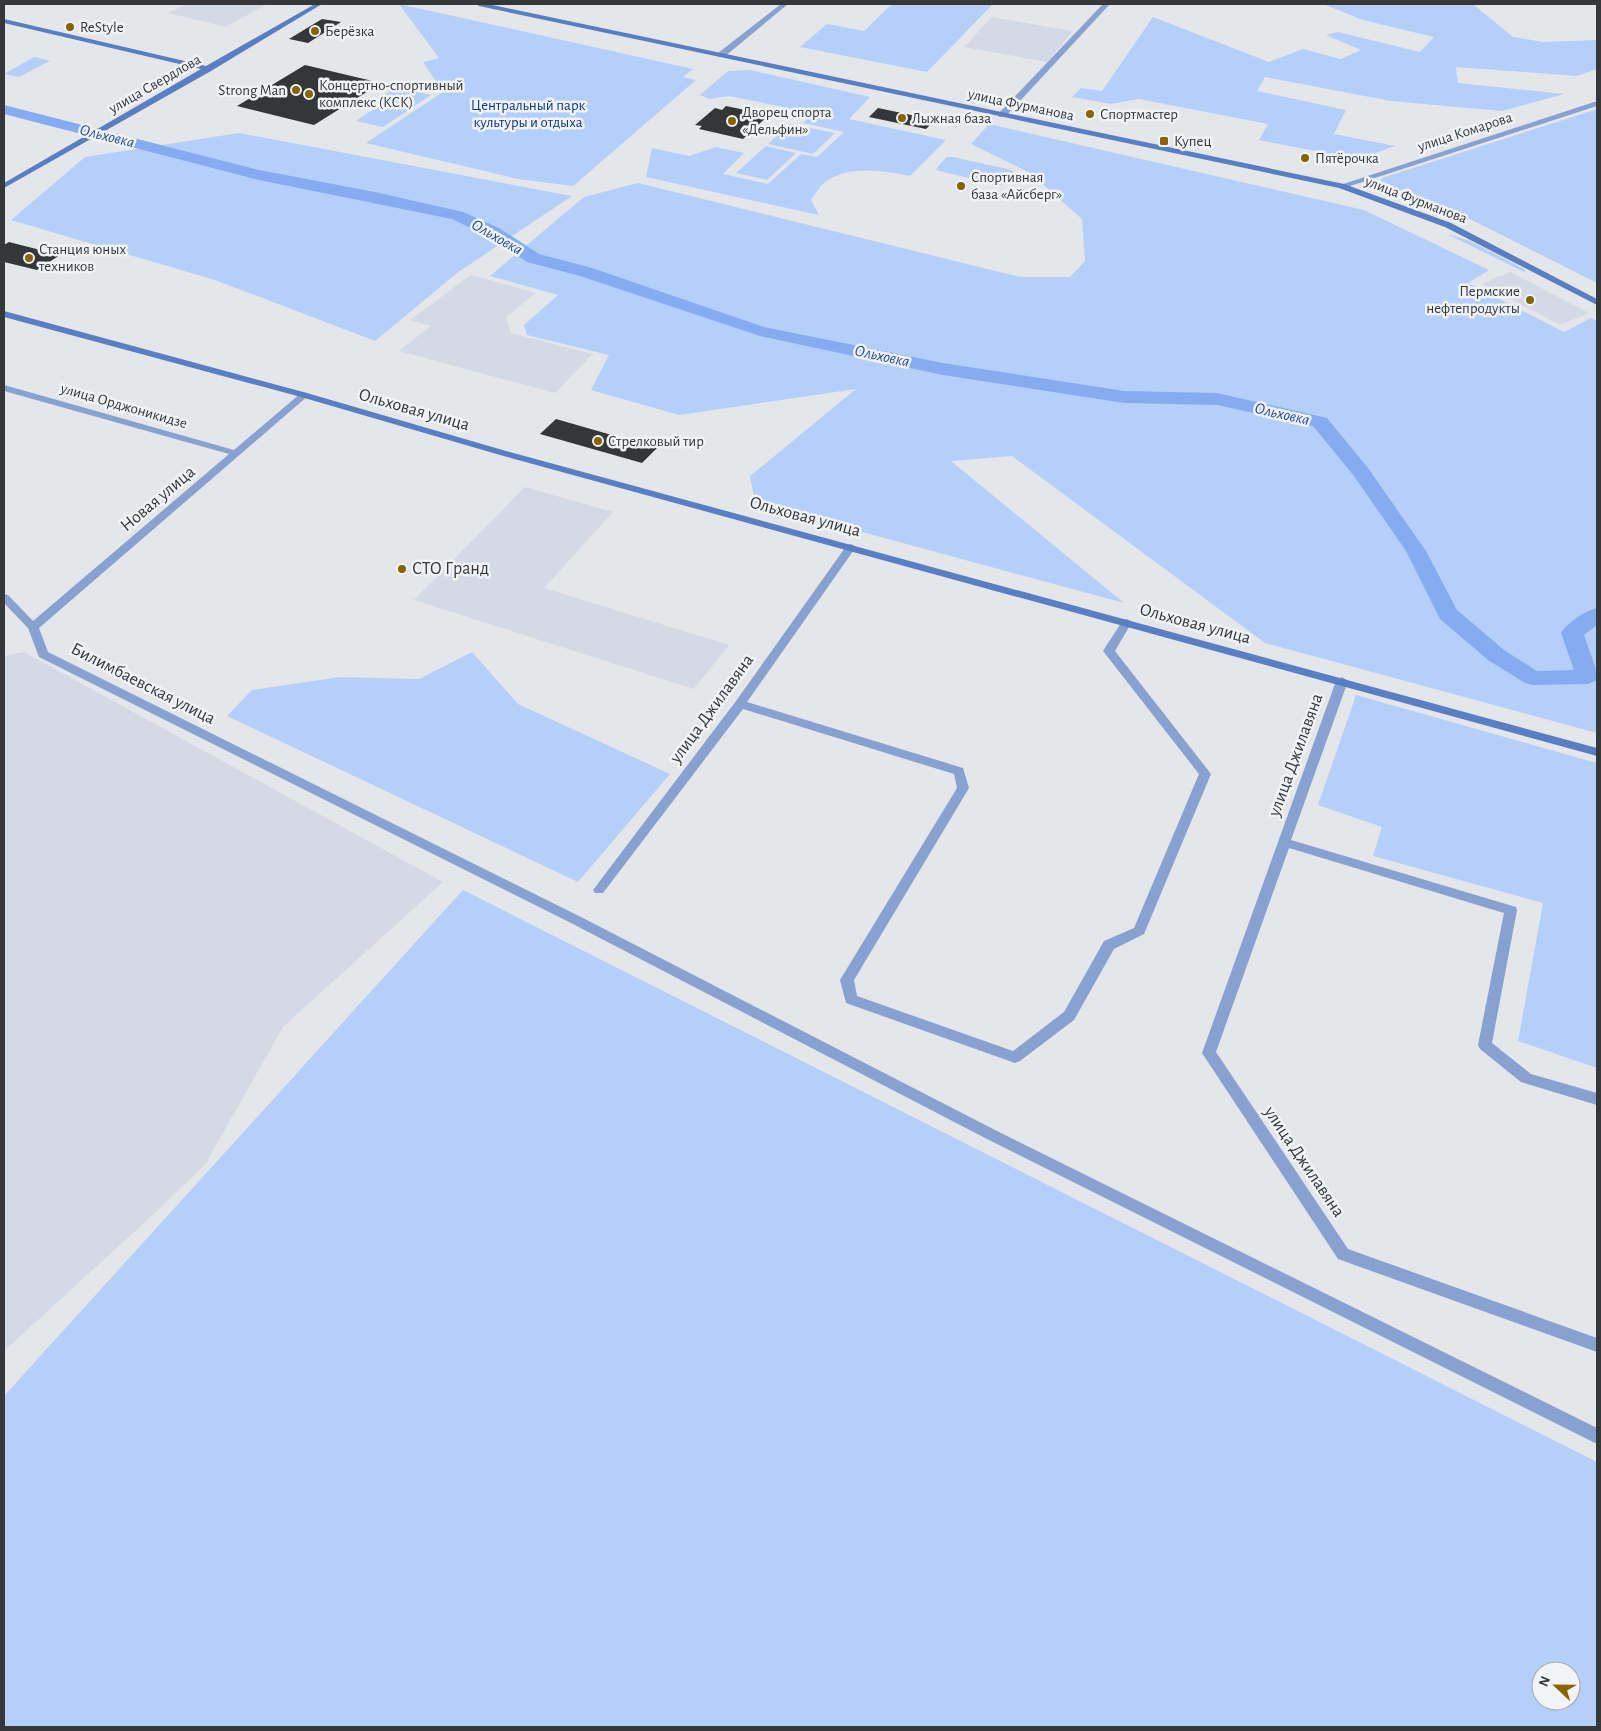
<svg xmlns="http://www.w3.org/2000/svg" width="1601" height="1731" viewBox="0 0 1601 1731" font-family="'Alegreya Sans',sans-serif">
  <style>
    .built { fill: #d4dae5 }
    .green { fill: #b5cffb; fill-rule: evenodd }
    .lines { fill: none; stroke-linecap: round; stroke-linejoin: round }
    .river { fill: #85acf0; fill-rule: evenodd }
    .building { fill: #343639 }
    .minor { fill: #87a2d0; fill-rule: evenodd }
    .tertiary { fill: #87a2d0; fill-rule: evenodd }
    .secondary { fill: #587fc3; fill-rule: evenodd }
    .poi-dot { fill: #896201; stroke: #f1f3f7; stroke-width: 2 }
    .labels { text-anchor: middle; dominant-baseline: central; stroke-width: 5; stroke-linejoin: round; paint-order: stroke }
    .far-poi-label { font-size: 15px; fill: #363738; stroke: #f1f3f7; text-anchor: start }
    .far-street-label { font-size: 15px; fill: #363738; stroke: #f1f3f7 }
    .far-park-label { font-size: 15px; fill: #0f3986; stroke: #f1f3f7 }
    .far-water-label { font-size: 16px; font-style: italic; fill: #224d9b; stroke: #f1f3f7 }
    .street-label { font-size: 18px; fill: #363738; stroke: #f1f3f7 }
    .poi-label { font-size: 18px; fill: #363738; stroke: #f1f3f7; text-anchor: start }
  </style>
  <rect width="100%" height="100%" fill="#e4e6ea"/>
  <g class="built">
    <polygon points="186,4 267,4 226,27 168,13"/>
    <polygon points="992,17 1073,31 1047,62 964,47"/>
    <polygon points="1510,272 1589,313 1560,325 1482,284"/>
    <polygon points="471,275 536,293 506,317 511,333 593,354 555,393 399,351 431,326 410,320"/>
    <polygon points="525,487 613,512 544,588 729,645 694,689 414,600"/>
    <polygon points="24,652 443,882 283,1027 206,1163 155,1213 4,1351 4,656"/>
  </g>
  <g class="green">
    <polygon points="399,4 693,69 683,77 696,80 573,186 518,179 366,143 443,92 423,62 439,58"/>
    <polygon points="892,4 993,4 927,72 800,47 827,24 864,31"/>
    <polygon points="1323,4 1473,4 1513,37 1543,42 1597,40 1597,69 1577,76 1456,67 1458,83 1564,94 1502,111 1391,101 1265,77 1257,91 1346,110 1334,134 1395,146 1370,155 1330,154 1259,140 1268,124 1139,99 1111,104 1072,97 1081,88 1102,91 1153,17 1269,62 1303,49 1341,59 1361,50 1326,35 1338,32 1420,52 1434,37 1363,20"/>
    <polygon points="34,57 50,61 19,77 4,74"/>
    <path d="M750,70l120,27 -21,22 97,21 -36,36c-28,-5 -63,-12 -87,8 -5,4 -8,11 -12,16l8,15 -173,-38 6,-29 37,8 27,-9 28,6 -21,21 45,10 33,-30 16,3 27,-25 -41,-9 10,-10 -84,-17 -20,3 -9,-4 28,-24z"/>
    <polygon points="396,87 431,95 383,127 356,121 389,99 381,97"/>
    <polygon points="1597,109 1597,283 1462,215 1386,187 1380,182 1382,178"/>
    <polygon points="790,124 835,133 813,154 768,144"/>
    <polygon points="989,124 1364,210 1489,270 1468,283 1564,332 1591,318 1597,321 1597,733 1265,643 1012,456 951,461 1124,603 755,503 750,476 856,389 679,415 591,390 609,355 527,335 524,325 558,295 490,276 584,197 638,183 1020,277 1070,277 1085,261 1082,219 1030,173 971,144"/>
    <polygon points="239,133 572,196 457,273 375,341 215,280 11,220 85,157"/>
    <polygon points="766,146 796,153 767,180 736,173"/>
    <polygon points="947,157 953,157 1012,170 1015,173 1005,184 998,185 939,171 936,169"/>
    <polygon points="1447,234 1470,241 1524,269 1526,273"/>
    <polygon points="472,652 518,704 670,774 578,882 227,716 252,690 340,677 419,679"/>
    <polygon points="1356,695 1597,763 1597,1068 1518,1041 1543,903 1373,856 1382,827 1318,805"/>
    <path d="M463,890l1134,572v265h-1593v-331zM1541,1671h30v30h-30z"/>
  </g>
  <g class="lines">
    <path class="river" d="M4,105l255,65 116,22 88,20 36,16 40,26 53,14 172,59 179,36 181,28 93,2 110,25 41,50 58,83 31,59 47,40 33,21 37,-1 -13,-37c7,-11 24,-22 36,-25v17l-13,10 13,37v8l-9,4 -55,1 -8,-2 -37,-23 -48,-41 -34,-68 -52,-75 -41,-50 -96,-21 -93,-2 -181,-28 -183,-39 -180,-60 -53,-14 -40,-26 -35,-17 -193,-39 -255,-66z"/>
  </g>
  <g class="building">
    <polygon points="322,19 341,22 308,43 289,39"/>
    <polygon points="305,65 381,83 314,125 237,106"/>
    <polygon points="726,106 769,115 743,139 699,129 702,126 695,125 715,108 722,110"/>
    <polygon points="878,108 935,120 926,129 869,117"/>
    <polygon points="9,242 60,255 37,270 4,262 4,245"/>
    <polygon points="556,419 657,448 642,463 540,434"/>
  </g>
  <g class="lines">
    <g class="minor">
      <polygon points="781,4 788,4 724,57 718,57 718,53"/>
      <polygon points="1103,4 1110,4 1005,117 999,117 999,113"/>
      <polygon points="4,385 234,450 301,393 304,392 309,395 39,628 48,652 581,917 997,1131 1597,1428 1597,1444 987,1139 571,923 39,657 28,628 4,603 4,594 8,595 33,621 229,454 4,391"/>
      <polygon points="851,544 856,547 747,702 963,768 969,788 854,980 857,996 1013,1051 1064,1012 1104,941 1134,928 1199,774 1103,651 1123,620 1127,619 1132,622 1115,651 1211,774 1144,934 1114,949 1074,1020 1020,1061 1015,1063 846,1003 840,980 957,788 954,774 743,709 603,893 595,893 593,890 736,701 847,545"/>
      <polygon points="1342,677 1348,681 1291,840 1516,907 1517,910 1492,1043 1531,1074 1597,1093 1597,1105 1521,1082 1480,1049 1478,1045 1504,913 1289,848 1216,1052 1348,1249 1597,1338 1597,1352 1338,1259 1202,1053 1336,681"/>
    </g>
    <polygon class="tertiary" points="1594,102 1597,102 1597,106 1344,188 1337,186"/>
    <g class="secondary">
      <polygon points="315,4 322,4 211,71 4,188 4,183 201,69 4,23 4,19 206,66"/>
      <polygon points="476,4 488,4 1344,184 1451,223 1597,299 1597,305 1445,227 1339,188 479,6"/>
      <polygon points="4,311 307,393 506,451 1597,748 1597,756 500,455 301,397 4,317"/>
    </g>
  </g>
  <g class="poi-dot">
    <circle cx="70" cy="27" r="5"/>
    <circle cx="315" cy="31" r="5"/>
    <circle cx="296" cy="90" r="5"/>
    <circle cx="309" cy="94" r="5"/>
    <circle cx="1090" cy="114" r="5"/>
    <circle cx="902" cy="118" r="5"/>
    <circle cx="732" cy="121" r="5"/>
    <rect x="1159" y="136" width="10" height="10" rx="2.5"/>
    <circle cx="1305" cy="158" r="5"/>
    <circle cx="961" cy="186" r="5"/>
    <circle cx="29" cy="258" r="5"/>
    <circle cx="1530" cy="300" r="5"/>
    <circle cx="598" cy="441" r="5"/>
    <circle cx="402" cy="569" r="5"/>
  </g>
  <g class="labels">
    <g class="far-poi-label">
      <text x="80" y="27">ReStyle</text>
      <text x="325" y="31">Берёзка</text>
      <text x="319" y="85">Концертно-спортивный<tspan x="319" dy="17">комплекс (КСК)</tspan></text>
      <text x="286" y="90" text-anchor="end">Strong Man</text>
      <text x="742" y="112">Дворец спорта<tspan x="742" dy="17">«Дельфин»</tspan></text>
      <text x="1100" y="114">Спортмастер</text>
      <text x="912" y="118">Лыжная база</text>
      <text x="1174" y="141">Купец</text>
      <text x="1315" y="158">Пятёрочка</text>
      <text x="971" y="177">Спортивная<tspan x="971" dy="17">база «Айсберг»</tspan></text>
      <text x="39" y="249">Станция юных<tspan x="39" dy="17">техников</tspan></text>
      <text x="1520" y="291" text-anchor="end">Пермские<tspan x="1520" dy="17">нефтепродукты</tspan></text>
      <text x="608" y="441">Стрелковый тир</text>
    </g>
    <g class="far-street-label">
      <text transform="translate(155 84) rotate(-30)">улица Свердлова</text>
      <text transform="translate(1021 105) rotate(12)">улица Фурманова</text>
      <text transform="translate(1465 132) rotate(-18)">улица Комарова</text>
      <text transform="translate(1416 200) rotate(21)">улица Фурманова</text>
      <text transform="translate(124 406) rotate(16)">улица Орджоникидзе</text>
    </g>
    <g class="far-park-label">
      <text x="528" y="105">Центральный парк<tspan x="528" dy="17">культуры и отдыха</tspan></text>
    </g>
    <g class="far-water-label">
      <text transform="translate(107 136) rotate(14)">Ольховка</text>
      <text transform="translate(497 237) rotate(30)">Ольховка</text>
      <text transform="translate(882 356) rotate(12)">Ольховка</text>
      <text transform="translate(1282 414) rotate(13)">Ольховка</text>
    </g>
    <g class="street-label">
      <text transform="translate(414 410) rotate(16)">Ольховая улица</text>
      <text transform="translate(158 499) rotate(-40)">Новая улица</text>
      <text transform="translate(805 517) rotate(15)">Ольховая улица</text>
      <text transform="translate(1195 624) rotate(15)">Ольховая улица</text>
      <text transform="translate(143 684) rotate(27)">Билимбаевская улица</text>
      <text transform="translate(712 709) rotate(-54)">улица Джилавяна</text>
      <text transform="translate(1296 755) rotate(-70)">улица Джилавяна</text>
      <text transform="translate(1304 1162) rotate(56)">улица Джилавяна</text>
    </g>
    <g class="poi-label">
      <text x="412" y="569">СТО Гранд</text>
    </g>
  </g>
  <rect width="1601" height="1731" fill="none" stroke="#363738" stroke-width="10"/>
  <g transform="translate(1556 1686) rotate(292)"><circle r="24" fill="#f1f3f7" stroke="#a6a8ab"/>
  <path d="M0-4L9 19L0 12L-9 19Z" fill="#896201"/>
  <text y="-8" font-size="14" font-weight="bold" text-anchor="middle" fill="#363738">N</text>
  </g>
</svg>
